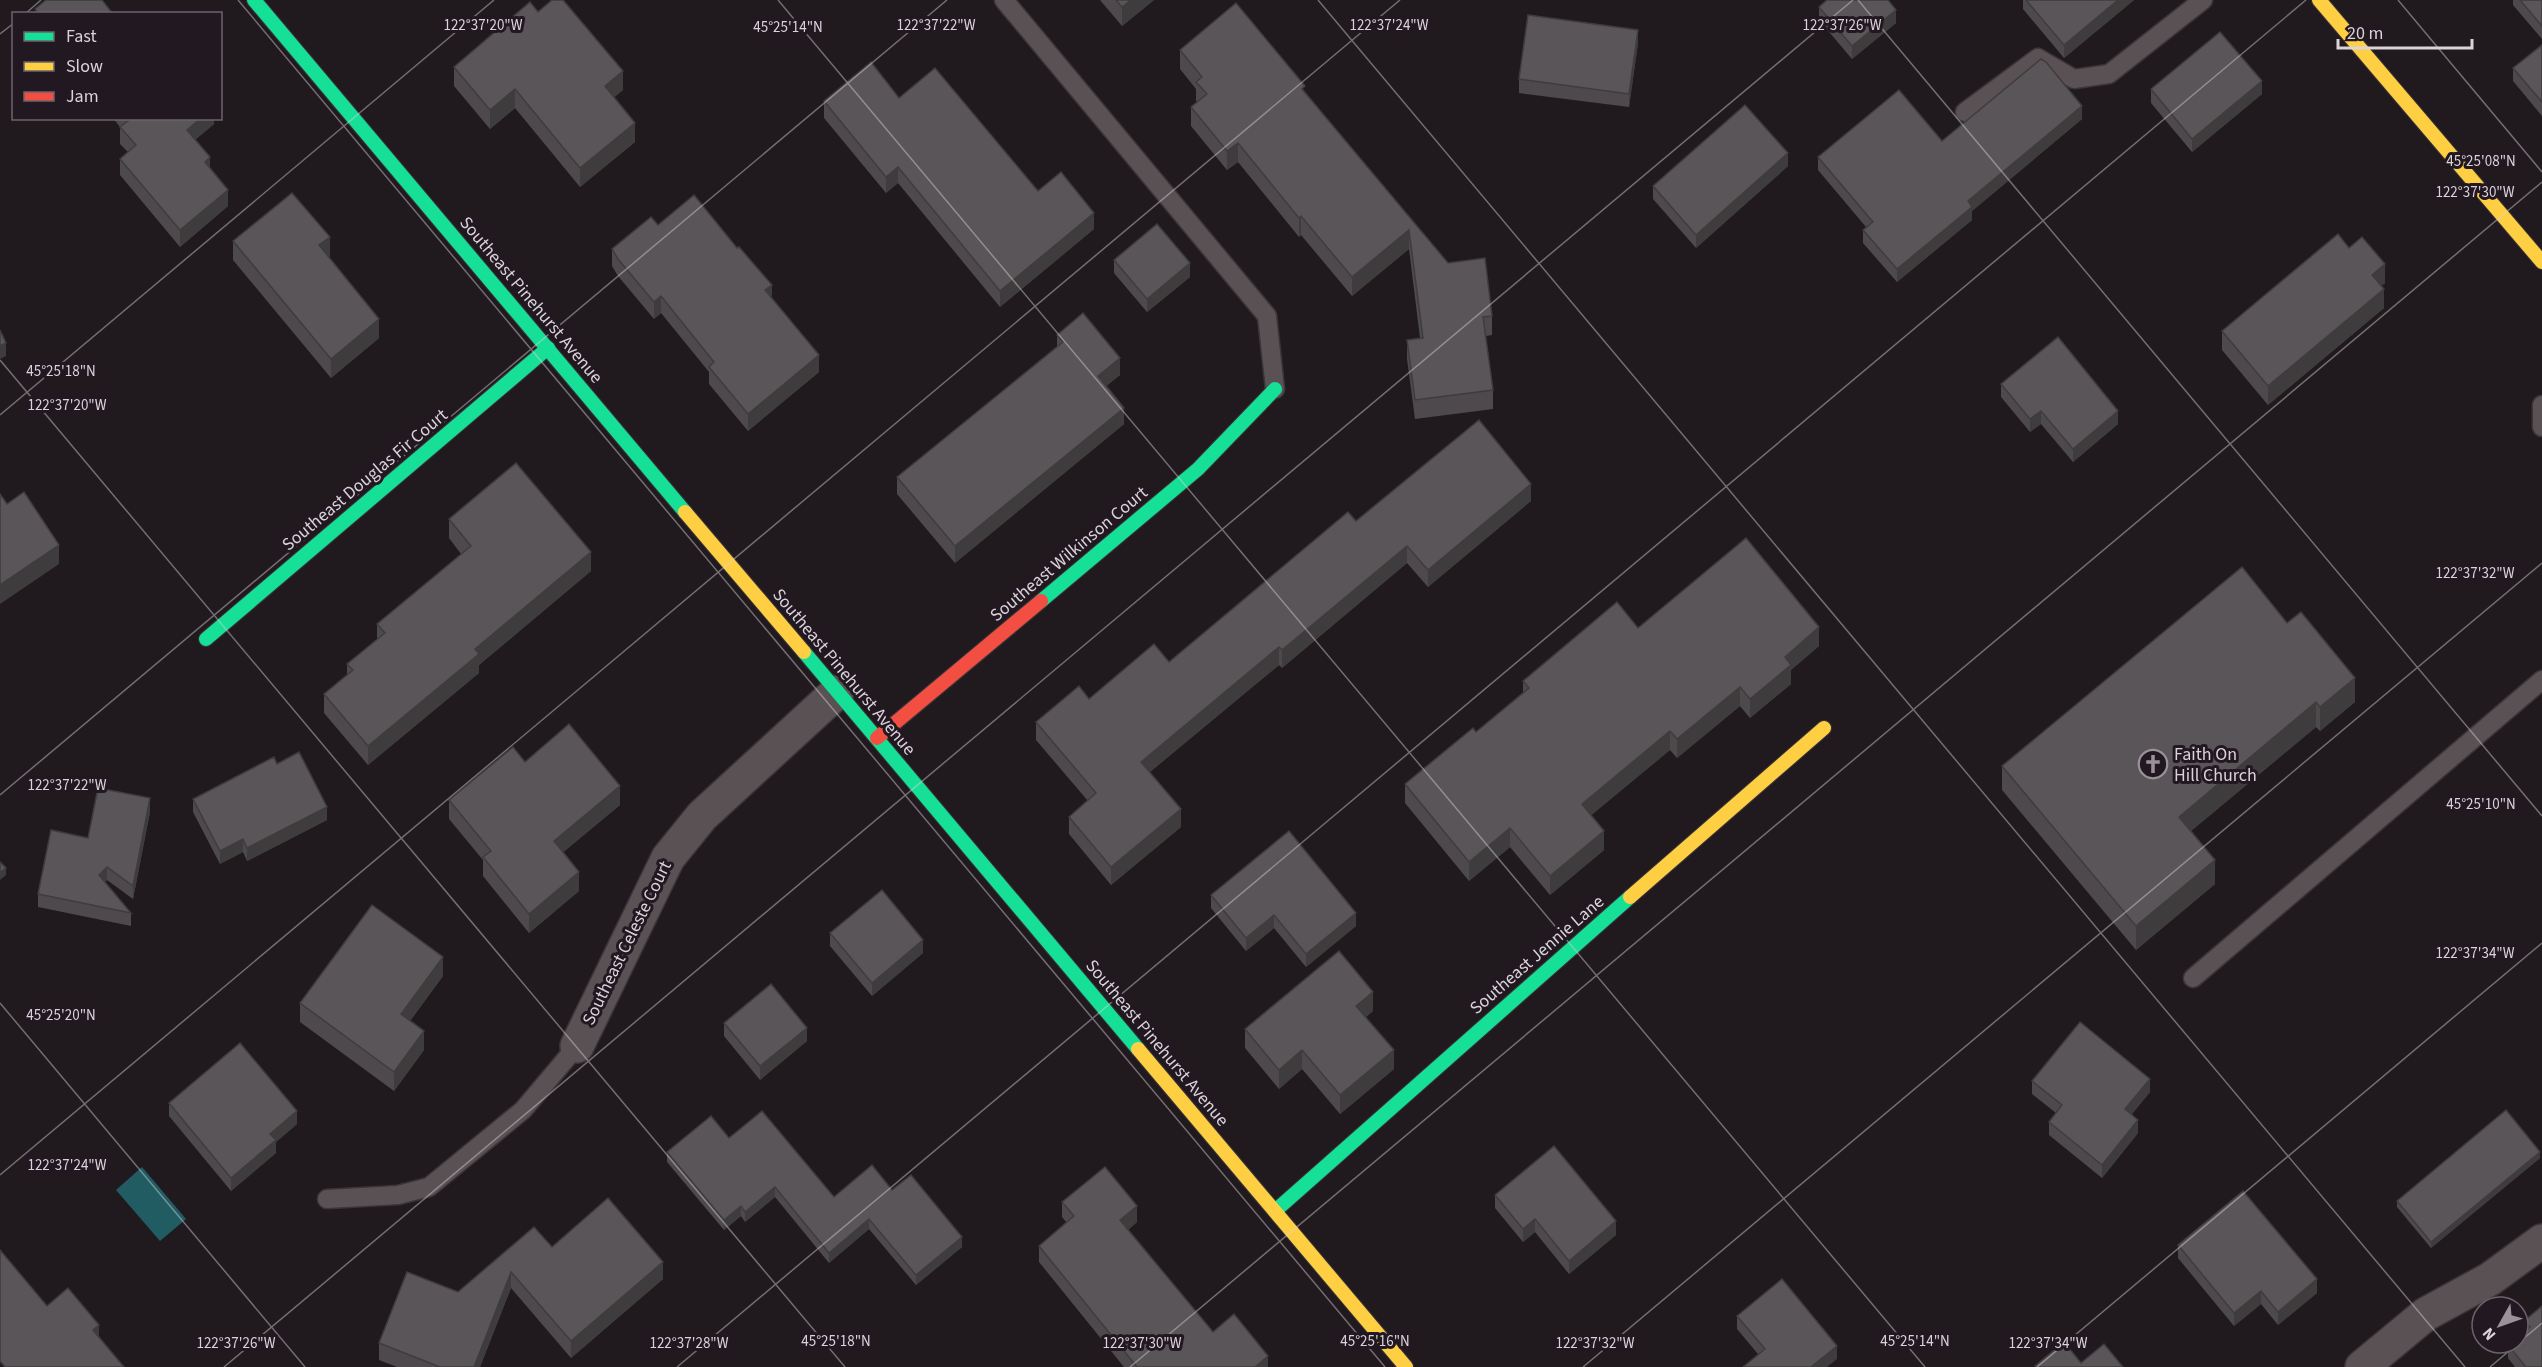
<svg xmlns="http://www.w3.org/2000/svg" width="2542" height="1367" viewBox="0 0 2542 1367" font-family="'Source Sans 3',sans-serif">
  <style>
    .water { fill: #215c63 }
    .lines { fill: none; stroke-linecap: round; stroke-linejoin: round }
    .lane-casing { stroke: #393538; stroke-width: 21 }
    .street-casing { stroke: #393538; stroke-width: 36 }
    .fast-casing { stroke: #393538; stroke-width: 16 }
    .slow-casing { stroke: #393538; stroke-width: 16 }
    .jam-casing { stroke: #393538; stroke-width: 16 }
    .lane { stroke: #5a5154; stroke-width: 18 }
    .street { stroke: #5a5154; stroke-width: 33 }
    .fast { stroke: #16e098; stroke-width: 14 }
    .slow { stroke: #ffcf43; stroke-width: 14 }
    .jam { stroke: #f24e42; stroke-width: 14 }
    .wall { fill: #4d494d }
    .shaded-wall { fill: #3f3c3e }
    .building { fill: #5a5559; stroke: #3f3c3e; stroke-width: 1.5 }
    .ticks { fill: none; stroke: #dad3d9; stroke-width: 1.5; stroke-opacity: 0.45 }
    .labels { text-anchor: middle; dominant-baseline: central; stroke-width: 6; stroke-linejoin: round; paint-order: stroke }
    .street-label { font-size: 18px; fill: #dad3d9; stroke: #221821 }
    .poi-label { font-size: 18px; fill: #dad3d9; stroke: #221821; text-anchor: start }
    .ticks-label { font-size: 15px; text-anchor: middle; fill: #dad3d9; stroke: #221821; stroke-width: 6; stroke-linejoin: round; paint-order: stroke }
  </style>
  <rect width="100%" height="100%" fill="#201a1f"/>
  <polygon class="water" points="142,1167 186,1219 160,1241 116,1190"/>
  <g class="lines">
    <g class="lane-casing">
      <g id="lane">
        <polyline points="1004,0 1267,316 1275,389"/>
        <polyline points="1965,112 2038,58 2074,79 2109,74 2203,0"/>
        <polyline points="2542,405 2542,427"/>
        <polyline points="2193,978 2542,680"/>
        <polyline points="327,1199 398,1195 429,1187 523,1110 577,1046"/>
      </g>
    </g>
    <g class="street-casing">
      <g id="street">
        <polyline points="577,1046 668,858 702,816 837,692"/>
        <polyline points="2362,1367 2426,1314 2490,1279 2542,1241"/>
      </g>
    </g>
    <g class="fast-casing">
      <g id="fast">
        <polyline points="254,0 685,512"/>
        <polyline points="1041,601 1198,469 1275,389"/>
        <polyline points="206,639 548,348"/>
        <polyline points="804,652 1138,1049"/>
        <polyline points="1275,1211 1630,897"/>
      </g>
    </g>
    <g class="slow-casing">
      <g id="slow">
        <polyline points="2319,0 2542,262"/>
        <polyline points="685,512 804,652"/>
        <polyline points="1630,897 1824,728"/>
        <polyline points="1138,1049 1406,1367"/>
      </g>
    </g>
    <g class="jam-casing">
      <polyline id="jam" points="877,738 1041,601"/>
    </g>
    <use href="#lane" class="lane"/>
    <use href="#street" class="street"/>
    <use href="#fast" class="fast"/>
    <use href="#slow" class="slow"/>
    <use href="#jam" class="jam"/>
  </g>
  <g class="wall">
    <polygon points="1100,0 1154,0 1122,26"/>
    <polygon points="2023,0 2134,0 2064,58 2023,9"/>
    <polygon points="2513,0 2542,0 2542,39 2513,5"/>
    <polygon points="1819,7 1896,23 1852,59 1819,20"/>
    <polygon points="538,12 623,90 614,97 635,142 580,187 515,108 490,129 454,86 454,67"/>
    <polygon points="1638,43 1629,107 1519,93 1519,79"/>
    <polygon points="2542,45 2542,116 2513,81 2513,68"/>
    <polygon points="1180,50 1305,92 1492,316 1492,335 1486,336 1493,390 1493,409 1415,419 1407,359 1407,340 1420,338 1409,249 1352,296 1301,235 1299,237 1238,162 1227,170 1191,126 1191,107 1198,102 1196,101 1196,89 1180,69"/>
    <polygon points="2151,89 2262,94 2192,152 2151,103"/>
    <polygon points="899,98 1038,191 1094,229 1000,307 898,183 886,193 824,118 824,101"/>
    <polygon points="113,118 214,118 214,124 195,140 228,206 180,247 120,175 120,159 128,152 120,144 120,127"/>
    <polygon points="2082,119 1972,211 1972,220 1897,282 1863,243 1863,230 1866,227 1818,170 1818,157 1942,141"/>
    <polygon points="1788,166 1696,248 1653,199 1653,186"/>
    <polygon points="658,225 772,298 819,372 748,431 709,384 709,372 661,313 654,319 618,276 612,266 612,249"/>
    <polygon points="233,241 330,256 329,257 379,338 331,378 233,260"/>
    <polygon points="2349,248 2385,283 2381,286 2384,308 2268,405 2222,350 2222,331"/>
    <polygon points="1114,260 1190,277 1147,312 1114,273"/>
    <polygon points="1057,335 1120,375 1106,386 1124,424 955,563 897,494 897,477 1057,347"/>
    <polygon points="2001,384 2118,424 2073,462 2041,424 2030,432 2001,397"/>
    <polygon points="1531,501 1428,587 1407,563 1282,668 1279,665 1150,772 1181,827 1111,885 1069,834 1069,817 1088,801 1036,740 1036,722 1169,662 1356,521"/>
    <polygon points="449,519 591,571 479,665 479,673 368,765 324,713 324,694 347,675 347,664 377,639 377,624 461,554 449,538"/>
    <polygon points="2287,623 2355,702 2320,731 2316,727 2191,831 2215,884 2136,950 2002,790 2002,766"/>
    <polygon points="1819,646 1791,670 1791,684 1750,718 1740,706 1677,758 1670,750 1591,815 1604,850 1550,895 1510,847 1469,881 1405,803 1405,784 1476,732 1523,693 1523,681"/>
    <polygon points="525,762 620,805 563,852 579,891 529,933 483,876 483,860 449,819 449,800"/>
    <polygon points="277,764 327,820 247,861 243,852 220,864 193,812 193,799"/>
    <polygon points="150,812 133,899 107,880 105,882 131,913 131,926 38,907 38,894 88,838"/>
    <polygon points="1211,895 1356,926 1306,967 1274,928 1246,951 1211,908"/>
    <polygon points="830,933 923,953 872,996 830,946"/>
    <polygon points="443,976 410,1021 424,1050 394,1091 300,1022 300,1003"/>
    <polygon points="1373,1011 1366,1017 1394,1069 1340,1114 1302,1069 1279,1089 1245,1048 1245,1029"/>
    <polygon points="724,1023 807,1041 760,1080 724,1036"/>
    <polygon points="2032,1081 2150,1092 2132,1114 2138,1133 2102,1178 2049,1135 2049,1122 2056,1113 2032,1094"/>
    <polygon points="169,1103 297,1124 276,1142 276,1153 231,1191 169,1116"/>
    <polygon points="667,1152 834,1197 892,1190 962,1247 916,1285 869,1229 829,1263 775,1197 745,1222 741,1216 724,1230 667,1162"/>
    <polygon points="2540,1158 2431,1248 2397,1207 2397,1201"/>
    <polygon points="1495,1195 1616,1235 1569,1274 1535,1232 1523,1242 1495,1208"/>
    <polygon points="1062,1202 1137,1222 1128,1230 1213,1332 1268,1367 1124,1367 1039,1262 1039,1246 1067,1223 1062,1217"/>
    <polygon points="2178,1245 2317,1293 2278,1325 2261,1304 2234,1326 2178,1258"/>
    <polygon points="552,1247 663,1279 571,1358 511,1288 480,1367 397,1367 379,1360 379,1343 458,1292"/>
    <polygon points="2542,1306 2542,1367 2515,1367 2508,1358 2508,1345 2524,1332 2524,1321"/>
    <polygon points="1737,1316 1837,1359 1758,1354 1737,1329"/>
  </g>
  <g class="shaded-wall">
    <polygon points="1131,0 1154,0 1122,26 1122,7"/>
    <polygon points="2118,0 2134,0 2064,58 2064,45"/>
    <polygon points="1896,10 1896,23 1852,59 1852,46"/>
    <polygon points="1638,30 1638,43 1629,107 1629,94"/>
    <polygon points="623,71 623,90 605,105 605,86"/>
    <polygon points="2262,81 2262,94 2192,152 2192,139"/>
    <polygon points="515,89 515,108 490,129 490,110"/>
    <polygon points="2082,106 2082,119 1972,211 1972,220 1897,282 1897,269 1968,201"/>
    <polygon points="201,118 214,118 214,124 187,146 187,130"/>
    <polygon points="635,123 635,142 580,187 580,168"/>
    <polygon points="1238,143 1238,162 1227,170 1227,151"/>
    <polygon points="1788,153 1788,166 1696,248 1696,235"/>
    <polygon points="210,157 210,174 205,162"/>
    <polygon points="898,167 898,183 886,193 886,177"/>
    <polygon points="228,190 228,206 180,247 180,230"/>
    <polygon points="1094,213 1094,229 1000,307 1000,291"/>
    <polygon points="1301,216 1301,235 1299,237 1299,218"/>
    <polygon points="1409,230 1409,249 1352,296 1352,277"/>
    <polygon points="330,237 330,256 319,264 319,245"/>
    <polygon points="1190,263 1190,277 1147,312 1147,299"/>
    <polygon points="2385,264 2385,283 2372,294 2372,275"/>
    <polygon points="772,285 772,302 765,290"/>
    <polygon points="2384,289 2384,308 2268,405 2268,386"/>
    <polygon points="661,296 661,313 654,319 654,302"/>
    <polygon points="379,319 379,338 331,378 331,359"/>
    <polygon points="6,343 6,356 0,359 0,346"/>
    <polygon points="819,355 819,372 748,431 748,414"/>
    <polygon points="1120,358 1120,375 1098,393 1098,376"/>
    <polygon points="1124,408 1124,424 955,563 955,546"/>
    <polygon points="2041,411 2041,424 2030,432 2030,419"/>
    <polygon points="2118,411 2118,424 2073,462 2073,449"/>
    <polygon points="1531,484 1531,501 1428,587 1428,570"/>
    <polygon points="59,545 59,564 0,604 0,585"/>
    <polygon points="1407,546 1407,563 1282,668 1282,650"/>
    <polygon points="591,552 591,571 479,665 479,673 368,765 368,746 475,649"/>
    <polygon points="1819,627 1819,646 1791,670 1791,684 1750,718 1750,699 1785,657"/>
    <polygon points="1279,647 1279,665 1141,779 1141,762"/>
    <polygon points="2355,678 2355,702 2320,731 2320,707"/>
    <polygon points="1740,687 1740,706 1677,758 1677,739"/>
    <polygon points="2316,702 2316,727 2179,841 2179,817"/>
    <polygon points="1670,731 1670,750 1582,823 1582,804"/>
    <polygon points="620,786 620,805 554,860 554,841"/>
    <polygon points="150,798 150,812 133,899 133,886"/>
    <polygon points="327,807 327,820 247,861 247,848"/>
    <polygon points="1181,809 1181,827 1111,885 1111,867"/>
    <polygon points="1510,828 1510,847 1469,881 1469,862"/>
    <polygon points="1604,831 1604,850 1550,895 1550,876"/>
    <polygon points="243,839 243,852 220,864 220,851"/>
    <polygon points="2215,860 2215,884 2136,950 2136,926"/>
    <polygon points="107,867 107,880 99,889 99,875"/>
    <polygon points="6,868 6,875 0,880 0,873"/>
    <polygon points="579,872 579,891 529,933 529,914"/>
    <polygon points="1356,913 1356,926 1306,967 1306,954"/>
    <polygon points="1274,915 1274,928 1246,951 1246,938"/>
    <polygon points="923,940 923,953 872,996 872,983"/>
    <polygon points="443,957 443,976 401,1033 401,1014"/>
    <polygon points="1373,992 1373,1011 1356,1025 1356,1006"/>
    <polygon points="807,1028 807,1041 760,1080 760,1066"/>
    <polygon points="424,1031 424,1050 394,1091 394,1072"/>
    <polygon points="1302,1050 1302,1069 1279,1089 1279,1070"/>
    <polygon points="1394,1050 1394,1069 1340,1114 1340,1095"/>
    <polygon points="2150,1079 2150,1092 2125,1122 2125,1109"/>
    <polygon points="297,1111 297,1124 276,1142 276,1153 231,1191 231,1178 270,1134"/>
    <polygon points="2138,1120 2138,1133 2102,1178 2102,1165"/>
    <polygon points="2540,1152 2540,1158 2431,1248 2431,1242"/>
    <polygon points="775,1187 775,1197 745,1222 745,1212"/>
    <polygon points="741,1206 741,1216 724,1230 724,1220"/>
    <polygon points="1137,1206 1137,1222 1120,1236 1120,1220"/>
    <polygon points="869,1219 869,1229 829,1263 829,1253"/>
    <polygon points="1535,1219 1535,1232 1523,1242 1523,1229"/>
    <polygon points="1616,1221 1616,1235 1569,1274 1569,1261"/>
    <polygon points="962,1237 962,1247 916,1285 916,1275"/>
    <polygon points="663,1262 663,1279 571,1358 571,1341"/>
    <polygon points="511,1272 511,1288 480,1367 474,1367"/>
    <polygon points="2317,1279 2317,1293 2278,1325 2278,1312"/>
    <polygon points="2261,1291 2261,1304 2234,1326 2234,1313"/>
    <polygon points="99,1325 99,1344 93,1330"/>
    <polygon points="1837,1346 1837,1359 1827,1367 1811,1367"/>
    <polygon points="1268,1356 1268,1367 1255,1367"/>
  </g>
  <g class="building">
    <polygon points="46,0 102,0 113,14 39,14 35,9"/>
    <polygon points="552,0 563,0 623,71 605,86 635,123 580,168 515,89 490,110 454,67 530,2 538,12"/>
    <polygon points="1116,0 1131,0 1122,7"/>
    <polygon points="1827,0 1888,0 1896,10 1852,46 1819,7"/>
    <polygon points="2026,0 2118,0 2064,45"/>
    <polygon points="2520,0 2542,0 2542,26"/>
    <polygon points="1236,3 1305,86 1302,89 1448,263 1485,258 1492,316 1483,317 1493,390 1415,400 1407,340 1423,338 1409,230 1352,277 1301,216 1299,218 1238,143 1227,151 1191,107 1207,94 1196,82 1202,77 1180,50"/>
    <polygon points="1528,15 1638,30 1629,94 1519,79"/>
    <polygon points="2220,32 2262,81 2192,139 2151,89"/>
    <polygon points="2542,45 2542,102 2513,68"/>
    <polygon points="2041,59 2046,62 2082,106 1968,201 1972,207 1897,269 1863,230 1873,222 1818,157 1899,90 1942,141"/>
    <polygon points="871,62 899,98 935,68 1038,191 1061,172 1094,213 1000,291 898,167 886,177 824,101"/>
    <polygon points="1745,105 1788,153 1696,235 1653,186"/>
    <polygon points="127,118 201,118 187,130 210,157 205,162 228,190 180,230 120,159 136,145 120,127 129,120"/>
    <polygon points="292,193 330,237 319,245 379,319 331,359 233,241"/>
    <polygon points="694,195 737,248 739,247 772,285 765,290 819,355 748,414 709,367 714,362 661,296 654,302 618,259 612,249 651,217 658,225"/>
    <polygon points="1157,224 1190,263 1147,299 1114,260"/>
    <polygon points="2338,234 2349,248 2362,237 2385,264 2372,275 2384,289 2268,386 2222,331"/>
    <polygon points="1083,313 1120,358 1098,376 1124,408 955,546 897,477 1063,342 1057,335"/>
    <polygon points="0,330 6,343 0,346"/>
    <polygon points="2058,337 2118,411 2073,449 2041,411 2030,419 2001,384"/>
    <polygon points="1479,420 1531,484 1428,570 1407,546 1282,650 1279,647 1141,762 1181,809 1111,867 1069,817 1096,793 1036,722 1079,686 1089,699 1154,644 1169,662 1348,512 1356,521"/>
    <polygon points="516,463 591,552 475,649 479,654 368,746 324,694 353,670 347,664 385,633 377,624 471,546 449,519"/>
    <polygon points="24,492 59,545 0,585 0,494 7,504"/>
    <polygon points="1746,538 1819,627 1785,657 1791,665 1750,699 1740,687 1677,739 1670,731 1582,804 1604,831 1550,876 1510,828 1469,862 1405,784 1473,728 1476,732 1529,688 1523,681 1617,602 1638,628"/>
    <polygon points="2242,567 2287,623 2301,612 2355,678 2320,707 2316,702 2179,817 2215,860 2136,926 2002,766"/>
    <polygon points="569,724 620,786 554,841 579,872 529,914 483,857 491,851 449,800 513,747 525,762"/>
    <polygon points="299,752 327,807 247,848 243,839 220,851 193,799 274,757 277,764"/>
    <polygon points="98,788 150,798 133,886 107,867 99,875 131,913 38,894 51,830 88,838"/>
    <polygon points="1289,831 1356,913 1306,954 1274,915 1246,938 1211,895"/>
    <polygon points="0,862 6,868 0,873"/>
    <polygon points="882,890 923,940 872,983 830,933"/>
    <polygon points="372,905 443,957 401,1014 424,1031 394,1072 300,1003"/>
    <polygon points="1339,951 1373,992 1356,1006 1394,1050 1340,1095 1302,1050 1279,1070 1245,1029"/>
    <polygon points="771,984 807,1028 760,1066 724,1023"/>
    <polygon points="2080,1022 2150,1079 2125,1109 2138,1120 2102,1165 2049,1122 2062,1105 2032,1081"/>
    <polygon points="240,1043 297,1111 270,1134 276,1140 231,1178 169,1103"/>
    <polygon points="2506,1110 2540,1152 2431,1242 2397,1201"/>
    <polygon points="762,1111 834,1197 872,1165 892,1190 911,1175 962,1237 916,1275 869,1219 829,1253 775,1187 745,1212 741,1206 724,1220 667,1152 711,1116 729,1138"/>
    <polygon points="1554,1146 1616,1221 1569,1261 1535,1219 1523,1229 1495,1195"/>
    <polygon points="1105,1167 1137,1206 1120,1220 1213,1332 1234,1314 1268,1356 1255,1367 1137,1367 1039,1246 1074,1216 1062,1202"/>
    <polygon points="2243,1191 2317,1279 2278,1312 2261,1291 2234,1313 2178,1245"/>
    <polygon points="608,1198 663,1262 571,1341 511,1272 474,1367 440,1367 379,1343 407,1272 458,1292 534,1227 552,1247"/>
    <polygon points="0,1250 47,1306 68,1288 99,1325 93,1330 124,1367 5,1367 0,1361"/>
    <polygon points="1782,1279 1837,1346 1811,1367 1743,1367 1765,1349 1737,1316"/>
    <polygon points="2542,1306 2542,1367 2526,1367 2508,1345 2511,1343 2518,1343 2518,1337 2530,1327 2524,1321"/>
    <polygon points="2064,1342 2081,1363 2104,1344 2123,1367 2036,1367 2035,1366"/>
  </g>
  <path class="ticks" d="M238,0l1147,1367M778,0l1147,1367M1318,0l1147,1367M1858,0l684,816M2398,0l144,172M25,14l16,-14M0,34l14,-11M0,360l845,1007M0,415l494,-415M0,795l947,-795M0,1003l305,364M0,1175l1400,-1175M224,1367l1629,-1367M677,1367l1629,-1367M1130,1367l1412,-1185M1583,1367l959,-804M2037,1367l505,-424M2490,1367l52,-44"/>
  <defs>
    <g id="church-ring" transform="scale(1.5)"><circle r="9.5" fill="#221821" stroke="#999298" stroke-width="1.5"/><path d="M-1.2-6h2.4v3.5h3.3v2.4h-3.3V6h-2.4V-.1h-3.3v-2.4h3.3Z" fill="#999298"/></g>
  </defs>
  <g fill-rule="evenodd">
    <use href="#church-ring" x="2153" y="764"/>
  </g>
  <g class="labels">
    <g class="street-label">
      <text transform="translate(531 300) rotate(50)">Southeast Pinehurst Avenue</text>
      <text transform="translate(365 480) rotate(-40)">Southeast Douglas Fir Court</text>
      <text transform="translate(1069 554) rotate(-40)">Southeast Wilkinson Court</text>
      <text transform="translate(844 672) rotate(50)">Southeast Pinehurst Avenue</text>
      <text transform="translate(627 943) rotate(-64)">Southeast Celeste Court</text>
      <text transform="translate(1537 955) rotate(-41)">Southeast Jennie Lane</text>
      <text transform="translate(1157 1043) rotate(50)">Southeast Pinehurst Avenue</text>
    </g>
    <g class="poi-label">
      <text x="2174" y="754">Faith On<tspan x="2174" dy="21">Hill Church</tspan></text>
    </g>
  </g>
  <g class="ticks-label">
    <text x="936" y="30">122°37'22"W</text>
    <text x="483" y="30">122°37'20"W</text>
    <text x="1389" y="30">122°37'24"W</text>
    <text x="1842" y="30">122°37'26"W</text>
    <text x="788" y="32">45°25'14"N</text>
    <text x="2481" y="166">45°25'08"N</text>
    <text x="2475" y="197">122°37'30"W</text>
    <text x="61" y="376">45°25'18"N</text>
    <text x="67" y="410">122°37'20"W</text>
    <text x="2475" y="578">122°37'32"W</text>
    <text x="67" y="790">122°37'22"W</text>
    <text x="2481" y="809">45°25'10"N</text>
    <text x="2475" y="958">122°37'34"W</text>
    <text x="61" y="1020">45°25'20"N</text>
    <text x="67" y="1170">122°37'24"W</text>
    <text x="836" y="1346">45°25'18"N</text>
    <text x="1375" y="1346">45°25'16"N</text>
    <text x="1915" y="1346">45°25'14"N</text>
    <text x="236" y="1348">122°37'26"W</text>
    <text x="689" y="1348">122°37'28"W</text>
    <text x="1142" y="1348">122°37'30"W</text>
    <text x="1595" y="1348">122°37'32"W</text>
    <text x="2048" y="1348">122°37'34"W</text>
  </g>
  <rect x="12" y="12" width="210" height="108" fill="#221821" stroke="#6c636b" stroke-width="1.5"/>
  <rect x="24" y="32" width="30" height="9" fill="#16e098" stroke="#6c636b" stroke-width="1.5"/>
  <text x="66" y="42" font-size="18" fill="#dad3d9">Fast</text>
  <rect x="24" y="62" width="30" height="9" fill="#ffcf43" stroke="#6c636b" stroke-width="1.5"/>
  <text x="66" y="72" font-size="18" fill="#dad3d9">Slow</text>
  <rect x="24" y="92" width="30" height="9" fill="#f24e42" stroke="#6c636b" stroke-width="1.5"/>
  <text x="66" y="102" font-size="18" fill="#dad3d9">Jam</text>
  <g transform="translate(2500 1325) rotate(230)"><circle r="28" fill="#221821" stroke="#6c636b" stroke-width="1.5"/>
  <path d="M0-4.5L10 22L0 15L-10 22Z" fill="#999298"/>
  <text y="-9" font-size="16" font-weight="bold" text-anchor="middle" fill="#dad3d9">N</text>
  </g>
  <path d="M2338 39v9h134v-9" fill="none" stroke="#dad3d9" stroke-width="3"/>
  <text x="2347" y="39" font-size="18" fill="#dad3d9" stroke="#221821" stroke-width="4.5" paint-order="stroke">20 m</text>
</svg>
